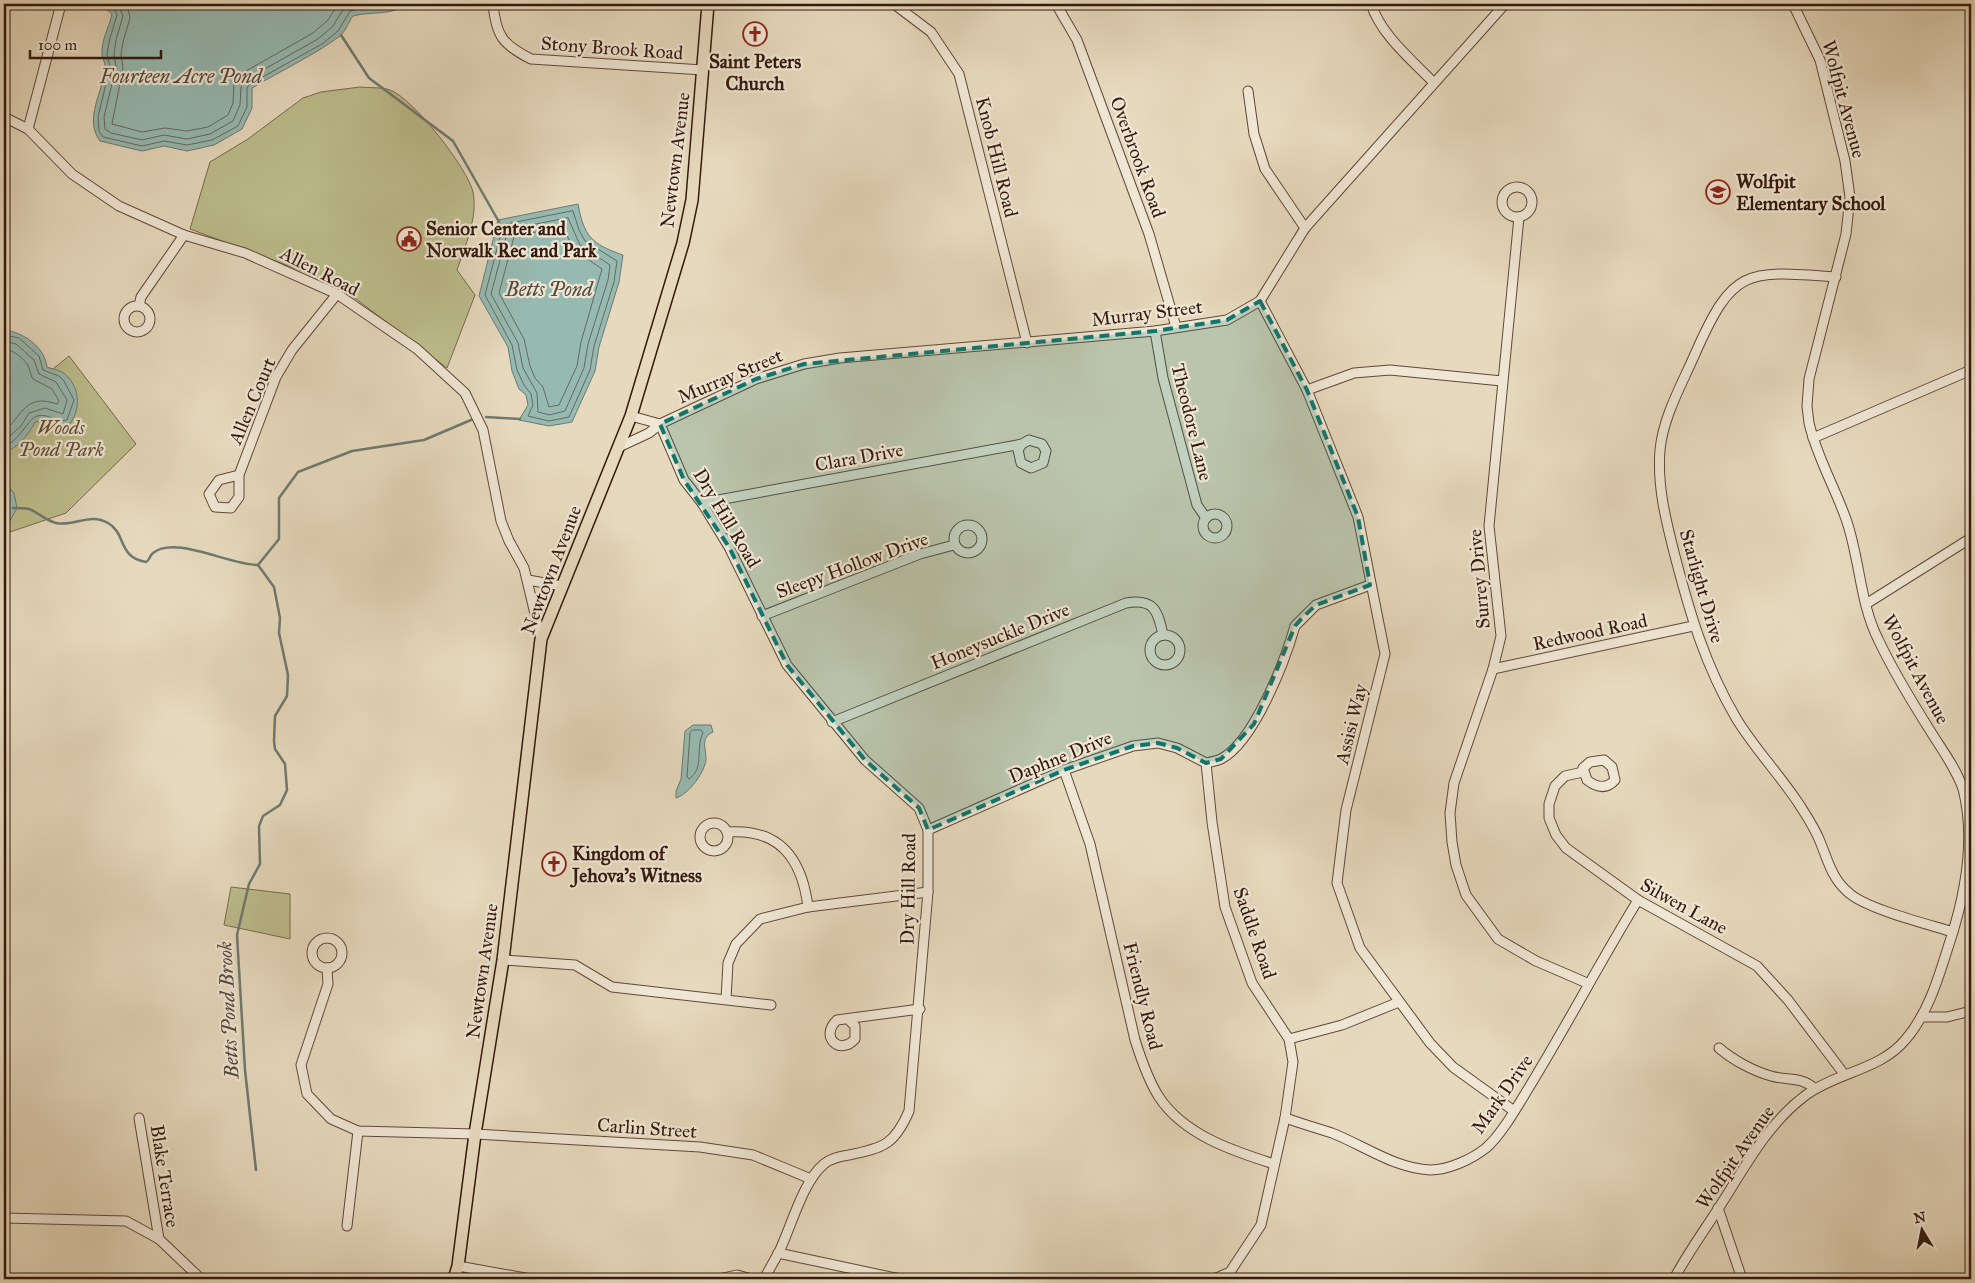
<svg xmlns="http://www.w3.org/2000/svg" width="1975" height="1283" viewBox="0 0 1975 1283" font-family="'IM FELL Great Primer',serif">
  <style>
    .green { fill: #bdbd8c; stroke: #786a4c }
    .water { fill: #96bab2; stroke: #6e7970 }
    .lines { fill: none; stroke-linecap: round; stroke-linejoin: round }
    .shore { stroke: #64695f; stroke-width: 1 }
    .stream { stroke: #6e7970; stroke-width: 2.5 }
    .minor-casing { stroke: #604838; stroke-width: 11 }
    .major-casing { stroke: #33180c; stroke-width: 14 }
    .minor { stroke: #efe6d4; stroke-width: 9 }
    .major { stroke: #e6d9bd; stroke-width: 11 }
    .marked { fill: #0f766e; fill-opacity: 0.2; stroke: #0f766e; stroke-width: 4; stroke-dasharray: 10 6; stroke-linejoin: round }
    .labels { text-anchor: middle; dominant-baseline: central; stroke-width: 4.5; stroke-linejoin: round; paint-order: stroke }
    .street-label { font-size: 19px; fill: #33180c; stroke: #efe6d4 }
    .poi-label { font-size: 19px; font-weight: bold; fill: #33180c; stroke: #efe6d4; text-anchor: start }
    .park-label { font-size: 19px; font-style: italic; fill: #5c4a32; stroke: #efe6d4 }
    .water-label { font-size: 20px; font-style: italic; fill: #51493e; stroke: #efe6d4 }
  </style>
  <rect width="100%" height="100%" fill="#e6d9bd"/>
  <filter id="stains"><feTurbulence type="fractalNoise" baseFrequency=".004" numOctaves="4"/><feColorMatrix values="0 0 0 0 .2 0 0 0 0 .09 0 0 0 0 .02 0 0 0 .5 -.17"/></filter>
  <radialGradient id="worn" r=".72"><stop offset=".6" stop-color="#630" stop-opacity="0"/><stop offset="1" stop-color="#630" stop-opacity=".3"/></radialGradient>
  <g class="green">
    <path d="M360,87c9,1 22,0 30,3 23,8 78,79 83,102 5,26 -8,54 -16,78l18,25 -28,73 -91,-69 -38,-22 -128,-48 20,-67 38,-23 55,-41 18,-6z"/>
    <polygon points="4,332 43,377 69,356 136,444 66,513 4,534"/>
    <polygon points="231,887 290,894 290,939 224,925"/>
  </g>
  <g class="water">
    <path d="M107,4h301c-17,12 -36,7 -55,12 -4,5 -8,16 -13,20 -27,20 -58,34 -88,52v20l-10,21 -28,16 -27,6 -23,-5 -22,5 -42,-10c-17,-23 4,-49 5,-75 0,-3 -2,-7 -3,-11 -1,-15 7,-27 10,-41l-6,-5z"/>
    <path d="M578,204c6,32 13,40 45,51l-4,27 -20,65 -4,24 -23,51 -23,4 -30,-6 9,-15 -2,-10 -7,-6 -7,-18 -4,-24 -29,-51 19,-76z"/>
    <path d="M4,330c19,2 41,17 43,37 5,2 11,3 15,5 18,12 20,37 7,53 -13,2 -20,-7 -34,-3 -7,14 -17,25 -31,31z"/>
    <polygon points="4,482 14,493 17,508 4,532"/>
    <path d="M693,725h18l2,7c-13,6 -7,16 -7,27 -1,13 -17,35 -30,39v-7l5,-12 4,-48z"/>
  </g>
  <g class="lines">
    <g class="shore">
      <polyline points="112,4 117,15 110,38 107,54 110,67 98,117 99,131 103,137 142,146 164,141 187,145 212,140 238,126 247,107 247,88 250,84 322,44 338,31 350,11 370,7 384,8 400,4"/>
      <polyline points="118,4 123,16 116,40 114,54 116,67 104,117 105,129 111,133 142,140 164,135 187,139 210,134 233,121 240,105 241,87 245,80 318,39 333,26 344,8 354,4"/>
      <polyline points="127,4 130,18 123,42 121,54 123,68 112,124 142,132 165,128 187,131 208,127 228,115 233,103 234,84 239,75 313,33 328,20 338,4"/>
      <polygon points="573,211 579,230 585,241 617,261 614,282 594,346 590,370 569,417 549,421 528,416 533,405 531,394 524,385 517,370 512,345 485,295 503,225"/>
      <polygon points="568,218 580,245 610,265 608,280 588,344 584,368 565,411 549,415 538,412 537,393 523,368 518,343 491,294 508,230"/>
      <polygon points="562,227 575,250 602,269 581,342 577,366 559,405 549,407 543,387 535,378 530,366 524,339 499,293 514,237"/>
      <path d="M4,335l15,3 20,18 4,14 16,6 5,5 10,19 -7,20c-11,3 -18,-7 -30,-4 -8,2 -18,25 -33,31"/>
      <polyline points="4,341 16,344 34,360 39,374 56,382 67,400 63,414 45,408 29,413 21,426 4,441"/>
      <path d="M4,349c9,1 18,8 23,15 3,4 3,11 6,15l19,10 7,12 -2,3c-32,-11 -34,11 -53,28"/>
      <path d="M693,730h8l2,3c-8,15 2,35 -14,46l-2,-2 3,-44z"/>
    </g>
    <g class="stream">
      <polyline points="341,35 369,78 453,141 499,222"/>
      <polyline points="486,417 520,419"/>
      <path d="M13,508c5,0 11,0 16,1 9,3 17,12 27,14 18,4 34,-11 52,0 19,11 9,34 38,39 4,-2 3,-6 7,-9 22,-18 76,12 105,12"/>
      <polyline points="258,565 279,539 279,498 298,472 352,451 424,440 471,420"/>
      <polyline points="256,1170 245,1070 237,935 249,884 260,864 259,826 263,816 280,805 287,790 285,764 275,749 274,741 275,716 287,696 288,675 279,633 280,618 274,587 258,565"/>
    </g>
    <g class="minor-casing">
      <g id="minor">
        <path d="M493,4c3,32 10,41 38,55l172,11"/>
        <polyline points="894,4 931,32 959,74 1027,343"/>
        <polyline points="1056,4 1077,40 1149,234 1176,327"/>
        <path d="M1371,4c10,31 41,56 63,79"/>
        <polyline points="1248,91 1254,134 1265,169 1305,228"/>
        <polyline points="4,117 28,129 72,174 119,206 184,235 245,253 337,294 417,349 465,393 483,430 501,521 509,541 524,568 541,639"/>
        <polyline points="28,129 61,4"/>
        <circle cx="1517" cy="202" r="15"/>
        <polyline points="1519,217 1489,526 1501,636 1493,669 1454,783 1450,813 1452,842 1456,865 1466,895 1498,939 1536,961 1587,983"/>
        <path d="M1836,277c-91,-7 -103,-9 -141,77 -13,30 -32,63 -35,96 -3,36 6,71 15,106 15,58 30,109 61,162 18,30 44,57 63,86 7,11 15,23 20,35 9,21 12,39 30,54 18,16 78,31 104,39"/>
        <polyline points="1260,301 1307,390 1358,517 1385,654 1346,810 1337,883 1360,948 1430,1043 1453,1067 1514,1111"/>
        <polyline points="139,306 141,297 184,235"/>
        <circle cx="137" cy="319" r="13"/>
        <polyline points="1155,331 1163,378 1197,505 1206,518"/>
        <polyline points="1307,390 1354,373 1390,370 1502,381"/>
        <polyline points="631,416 660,424 756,379 804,364 840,358 1155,331 1227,320 1260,301 1305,228 1505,4"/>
        <polyline points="1813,438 1971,370"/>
        <path d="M619,447l30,-14 11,-9 24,56 18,23 27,44 58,118 78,95 54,48 9,22v62l-19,219c-14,33 -25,37 -60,44 -8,1 -19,4 -25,9 -21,17 -33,63 -45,88 -5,9 -10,18 -15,27"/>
        <polyline points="239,475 239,497 231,508 215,507 209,494 219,480 239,475 276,377 292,350 337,294"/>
        <polyline points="702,503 1022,444 1029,440 1042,444 1046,451 1043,463 1031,468 1021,463 1018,450 1022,444"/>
        <circle cx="1215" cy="526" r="12"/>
        <circle cx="968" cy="539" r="14"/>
        <polyline points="528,580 562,586"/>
        <polyline points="1866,604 1971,538"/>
        <polyline points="762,616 920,554 954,545"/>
        <circle cx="1165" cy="650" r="15"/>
        <polyline points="1493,669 1693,626"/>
        <path d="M832,722l294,-119c28,-5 32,8 37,32"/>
        <path d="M1604,760l8,7 3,13c-9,10 -19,7 -28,0l-4,-12 7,-6z"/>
        <polyline points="1206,763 1212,822 1225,907 1252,983 1289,1039 1293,1062 1285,1118 1261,1225 1230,1272 1214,1279"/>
        <path d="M1206,763c5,-1 11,-2 15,-4 33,-17 64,-98 74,-133l21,-21 54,-20"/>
        <path d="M1064,770l26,74 45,196c6,19 13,40 24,57 25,38 74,54 115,67"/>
        <polyline points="1583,772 1565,776 1555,786 1549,804 1549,818 1556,835 1566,848 1638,900 1757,966 1788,1000 1844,1074"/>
        <circle cx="714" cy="837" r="14"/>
        <polyline points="928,830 1064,770 1133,746 1158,743 1177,748 1206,763"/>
        <path d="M727,832c53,-4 75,27 81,75"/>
        <circle cx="327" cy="953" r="15"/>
        <polyline points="503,960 575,965 612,987 771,1005"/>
        <polyline points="327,968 328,984 301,1065 307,1094 331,1119 358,1131 475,1134 700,1147 753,1155 811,1179"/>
        <polyline points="726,999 728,963 736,944 760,919 808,907 928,892"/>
        <polyline points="1921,1017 1947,1017 1971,1011"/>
        <path d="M849,1020l6,6v13c-15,17 -36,-2 -18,-19l83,-11"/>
        <polyline points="1289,1039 1342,1025 1399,1002"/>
        <path d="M1719,1048c14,12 34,23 52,28 17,5 30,0 44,13"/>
        <polyline points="139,1118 159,1239"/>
        <path d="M1285,1118c15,5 31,10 47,15 33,13 62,35 98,37 19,0 42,-11 56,-22 15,-13 31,-41 42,-59 38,-62 72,-127 110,-189"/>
        <polyline points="1718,1208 1742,1279"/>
        <polyline points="4,1218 126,1221 159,1239 201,1279"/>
        <polyline points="347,1226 358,1131"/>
        <polyline points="778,1253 900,1279"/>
        <polyline points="458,1266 531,1279"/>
        <polyline points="719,1279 737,1275 752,1279"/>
        <path d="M1674,1279c13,-25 30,-48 46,-73 25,-39 47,-82 86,-111 31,-23 75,-25 100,-56 24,-28 34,-67 45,-101 15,-47 24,-102 12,-149 -7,-21 -21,-39 -32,-57 -19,-30 -38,-61 -53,-93 -18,-36 -18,-78 -31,-117 -11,-33 -30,-64 -38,-99l-2,-17 2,-27 37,-145 4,-37 -5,-36 -25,-101 -27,-56"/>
      </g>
    </g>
    <g class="major-casing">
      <polyline id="major" points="454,1279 458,1266 475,1134 503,960 541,639 631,416 683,243 692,200 708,4"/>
    </g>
    <use href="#minor" class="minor"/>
    <use href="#major" class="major"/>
  </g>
  <path class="marked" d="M1260,301l47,89 51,127 12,68 -54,20 -12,11 -9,10 -41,98 -33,35 -15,4 -29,-15 -19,-5 -25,3 -69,24 -136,60 -9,-22 -54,-48 -78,-95 -58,-118 -45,-67 -24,-56 96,-45 48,-15 351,-33 72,-11z"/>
  <defs>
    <g id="church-ring" transform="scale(1.25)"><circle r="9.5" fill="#efe6d4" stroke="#8f2418" stroke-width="1.5"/><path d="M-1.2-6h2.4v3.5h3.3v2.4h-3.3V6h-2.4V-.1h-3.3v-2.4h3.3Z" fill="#8f2418"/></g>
    <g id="school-ring" transform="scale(1.25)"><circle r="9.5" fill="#efe6d4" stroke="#8f2418" stroke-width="1.5"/><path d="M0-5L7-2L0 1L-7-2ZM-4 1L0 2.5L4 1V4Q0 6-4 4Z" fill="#8f2418"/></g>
    <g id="civic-ring" transform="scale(1.25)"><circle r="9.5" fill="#efe6d4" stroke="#8f2418" stroke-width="1.5"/><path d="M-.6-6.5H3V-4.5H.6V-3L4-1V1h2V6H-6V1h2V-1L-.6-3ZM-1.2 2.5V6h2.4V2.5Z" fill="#8f2418"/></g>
  </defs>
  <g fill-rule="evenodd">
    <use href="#church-ring" x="755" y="34"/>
    <use href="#school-ring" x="1718" y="192"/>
    <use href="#civic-ring" x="409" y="239"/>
    <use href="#church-ring" x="554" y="864"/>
  </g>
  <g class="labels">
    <g class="street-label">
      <text transform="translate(612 48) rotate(4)">Stony Brook Road</text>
      <text transform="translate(1844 99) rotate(75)">Wolfpit Avenue</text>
      <text transform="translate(997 157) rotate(76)">Knob Hill Road</text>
      <text transform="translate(1138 157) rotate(70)">Overbrook Road</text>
      <text transform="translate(675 160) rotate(-83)">Newtown Avenue</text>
      <text transform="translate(320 271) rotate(27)">Allen Road</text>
      <text transform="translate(1147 313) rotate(-7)">Murray Street</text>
      <text transform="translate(730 376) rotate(-23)">Murray Street</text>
      <text transform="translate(252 401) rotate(-67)">Allen Court</text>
      <text transform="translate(1192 422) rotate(76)">Theodore Lane</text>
      <text transform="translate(859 457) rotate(-10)">Clara Drive</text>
      <text transform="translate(727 518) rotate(59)">Dry Hill Road</text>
      <text transform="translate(852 565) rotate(-20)">Sleepy Hollow Drive</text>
      <text transform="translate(551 570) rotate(-69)">Newtown Avenue</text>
      <text transform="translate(1479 579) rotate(-95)">Surrey Drive</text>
      <text transform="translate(1702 586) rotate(74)">Starlight Drive</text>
      <text transform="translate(1590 632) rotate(-12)">Redwood Road</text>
      <text transform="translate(1000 636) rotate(-22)">Honeysuckle Drive</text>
      <text transform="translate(1916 669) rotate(62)">Wolfpit Avenue</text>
      <text transform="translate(1351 724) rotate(-76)">Assisi Way</text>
      <text transform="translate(1060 757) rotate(-22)">Daphne Drive</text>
      <text transform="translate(908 889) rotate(-89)">Dry Hill Road</text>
      <text transform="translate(1684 906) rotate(29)">Silwen Lane</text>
      <text transform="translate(1255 933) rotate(71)">Saddle Road</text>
      <text transform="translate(482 971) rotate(-82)">Newtown Avenue</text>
      <text transform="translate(1143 996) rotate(76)">Friendly Road</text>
      <text transform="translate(1502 1094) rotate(-55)">Mark Drive</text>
      <text transform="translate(647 1128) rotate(4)">Carlin Street</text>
      <text transform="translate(1735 1157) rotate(-55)">Wolfpit Avenue</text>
      <text transform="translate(165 1176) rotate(81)">Blake Terrace</text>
    </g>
    <g class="poi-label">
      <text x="755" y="61" text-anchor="middle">Saint Peters<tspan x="755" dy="22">Church</tspan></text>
      <text x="1736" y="181">Wolfpit<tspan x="1736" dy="22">Elementary School</tspan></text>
      <text x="426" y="228">Senior Center and<tspan x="426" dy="22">Norwalk Rec and Park</tspan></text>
      <text x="572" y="853">Kingdom of<tspan x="572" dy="22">Jehova's Witness</tspan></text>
    </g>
    <g class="park-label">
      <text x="61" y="427">Woods<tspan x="61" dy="22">Pond Park</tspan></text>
    </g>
    <g class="water-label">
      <text x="181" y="76">Fourteen Acre Pond</text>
      <text x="549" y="289">Betts Pond</text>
      <text transform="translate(228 1010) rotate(-93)">Betts Pond Brook</text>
    </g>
  </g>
  <rect width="1975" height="1283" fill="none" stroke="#e6d9bd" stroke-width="20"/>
  <rect x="5" y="5" width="1965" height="1273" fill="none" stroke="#33180c" stroke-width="2.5"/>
  <rect x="10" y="10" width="1955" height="1263" fill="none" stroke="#33180c"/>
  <g transform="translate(1922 1230) rotate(350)" stroke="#efe6d4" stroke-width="4" paint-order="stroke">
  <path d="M0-4L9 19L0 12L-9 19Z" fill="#33180c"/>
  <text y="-8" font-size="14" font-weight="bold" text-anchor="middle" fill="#33180c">N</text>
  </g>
  <path d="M30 50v8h131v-8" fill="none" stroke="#33180c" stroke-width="2.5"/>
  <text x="38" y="50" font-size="15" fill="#33180c" stroke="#efe6d4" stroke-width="4" paint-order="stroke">100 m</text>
  <rect width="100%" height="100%" filter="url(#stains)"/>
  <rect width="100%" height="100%" fill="url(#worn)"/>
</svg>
